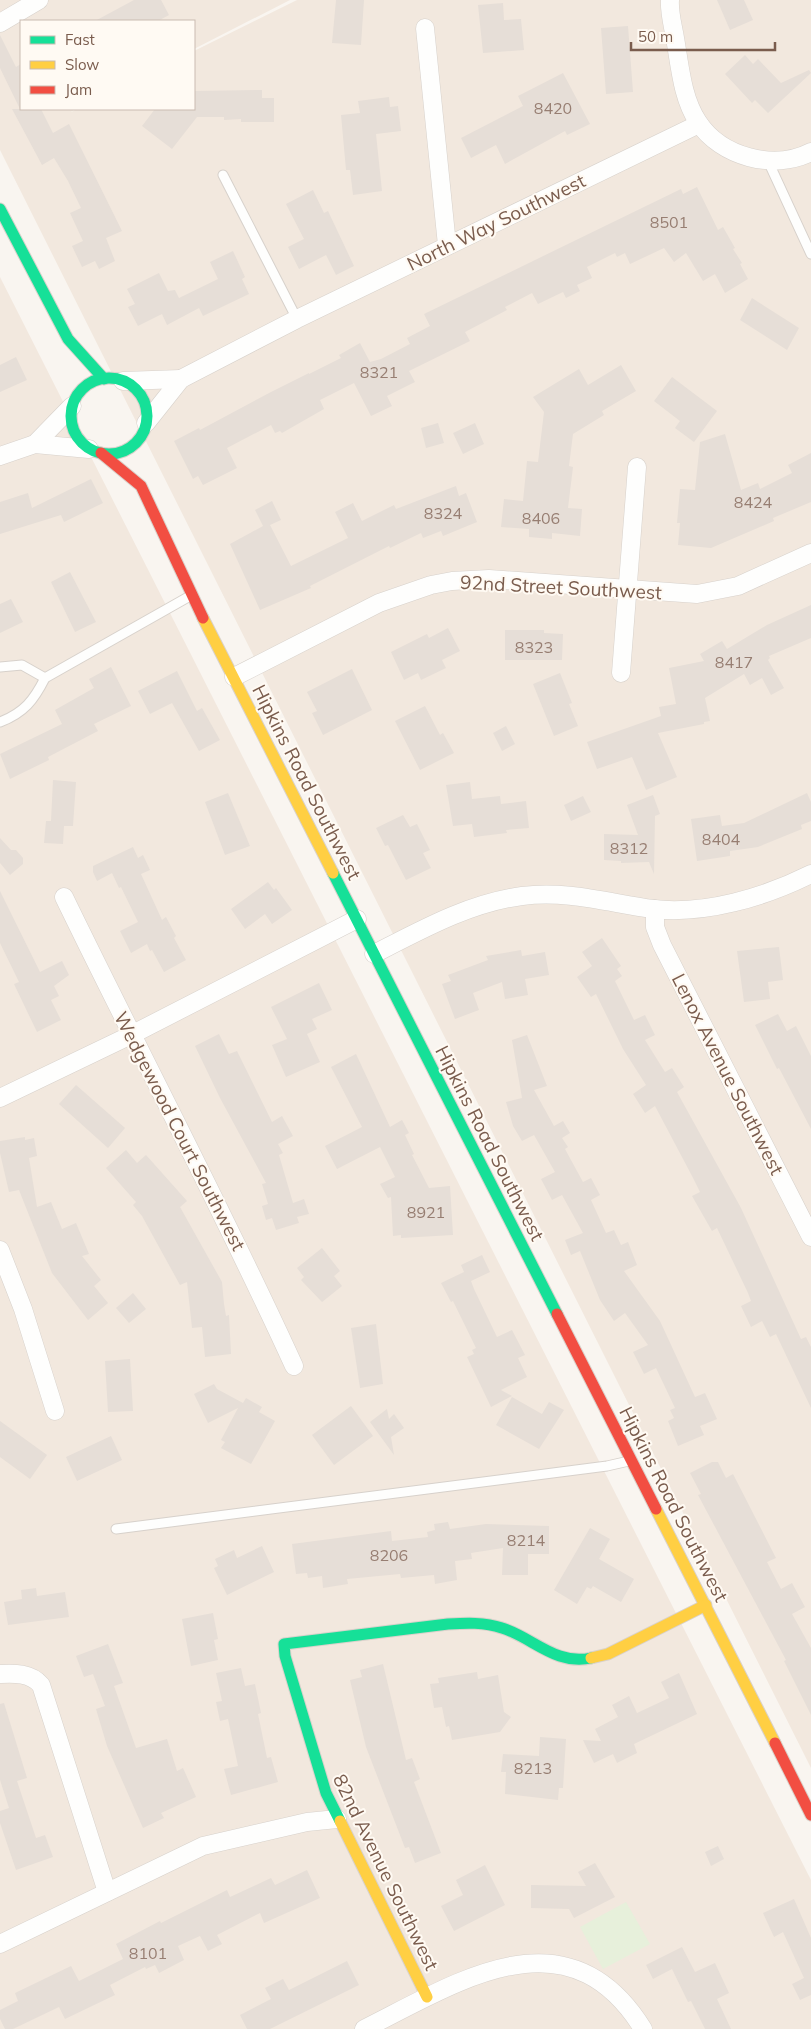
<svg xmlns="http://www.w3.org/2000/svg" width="811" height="2029" viewBox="0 0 811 2029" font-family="Mulish,sans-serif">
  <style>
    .residential { fill: #f2e8de }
    .green { fill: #e7f0db }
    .building { fill: #e6ded7 }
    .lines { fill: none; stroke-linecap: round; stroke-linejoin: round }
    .lane-casing { stroke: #d7d1cb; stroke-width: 11 }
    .street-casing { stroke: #d7d1cb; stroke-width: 19 }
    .fast-casing { stroke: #d9d2cb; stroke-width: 13 }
    .slow-casing { stroke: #d9d2cb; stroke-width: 13 }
    .jam-casing { stroke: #d9d2cb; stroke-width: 13 }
    .lane { stroke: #fefefd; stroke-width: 9 }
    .street { stroke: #fefefd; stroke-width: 18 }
    .fast { stroke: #16e098; stroke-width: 11 }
    .slow { stroke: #ffcf43; stroke-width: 11 }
    .jam { stroke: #f24e42; stroke-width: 11 }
    .labels { text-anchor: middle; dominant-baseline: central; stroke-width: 4; stroke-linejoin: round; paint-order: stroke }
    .number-label { font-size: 16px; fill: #977e72 }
    .street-label { font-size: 19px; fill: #7a5c4d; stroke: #fffaf3 }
  </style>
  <rect width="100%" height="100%" fill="#f9f5f0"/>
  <g class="residential">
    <polygon points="0,0 290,0 194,49 194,21 21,21 21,109 75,109 71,112 77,109 194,109 194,51 297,0 811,0 811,1768 0,150"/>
    <polygon points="0,277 811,1880 811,2029 0,2029"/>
  </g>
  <polygon class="green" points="626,1902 650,1944 603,1969 580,1927"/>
  <g class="building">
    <polygon points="134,0 161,0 169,15 158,21 95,21"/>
    <polygon points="336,0 364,0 361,45 332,43"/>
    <polygon points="717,0 744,0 753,20 730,30"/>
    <polygon points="503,3 504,20 521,19 524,50 483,53 478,5"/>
    <polygon points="628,26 633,92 606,94 601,28"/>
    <polygon points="0,35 16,67 21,64 21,109 41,109 53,133 69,124 122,231 106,238 115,261 99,269 95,261 82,267 72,246 83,241 70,213 81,208 68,181 54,158 42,165 12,109 20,109 0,68"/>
    <polygon points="745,55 753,64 758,59 781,83 809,70 811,73 768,113 755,100 752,103 725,74"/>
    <polygon points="563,73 590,124 567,135 565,131 505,164 496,145 471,158 461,138 523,106 518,96"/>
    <polygon points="262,90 262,98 274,98 274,122 241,122 241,119 224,120 224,117 197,117 172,149 142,126 155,109 194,109 194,91"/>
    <polygon points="389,97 390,107 398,106 401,131 376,134 382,191 353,195 350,170 346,170 341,115 360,113 358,101"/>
    <polygon points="697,187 718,230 723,227 735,248 733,249 742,263 740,264 748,279 725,293 715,274 703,281 686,253 674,262 664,248 630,264 625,253 617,257 615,253 587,267 592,278 577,285 580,291 566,298 563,292 538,304 532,293 505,307 507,310 465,332 470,341 409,371 415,382 387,396 392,406 371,416 354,383 320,400 324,409 282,433 280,431 275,433 271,425 227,448 237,468 203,485 198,476 193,479 174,441 199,428 200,430 271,392 309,373 309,374 341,358 339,355 360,343 370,362 381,359 410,344 407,338 430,326 424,314 681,189 683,194"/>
    <polygon points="313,190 324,213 328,211 354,266 336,275 326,255 299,269 288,247 304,239 286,204"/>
    <polygon points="233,251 245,277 242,279 249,294 203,316 199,308 167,325 162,314 138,326 128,307 135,304 127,289 159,273 168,291 175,290 179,298 218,279 210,262"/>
    <polygon points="752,298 799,328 787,350 740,320"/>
    <polygon points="16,357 27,380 0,392 0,365"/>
    <polygon points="621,365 636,391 602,411 604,415 573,434 569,466 573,467 568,508 582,509 580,536 552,533 552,539 529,537 529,529 501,527 504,499 523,501 527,461 538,462 544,412 533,397 579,369 588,385"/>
    <polygon points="672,377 717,411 694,442 675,428 680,421 654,401"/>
    <polygon points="438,423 444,443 426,448 421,428"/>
    <polygon points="475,423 484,444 463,454 453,433"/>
    <polygon points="725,434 741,490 758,483 760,489 792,473 788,465 811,453 811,502 773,518 774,521 711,548 678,545 680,523 677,523 680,489 695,490 700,442"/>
    <polygon points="91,479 103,503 64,522 61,515 0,534 0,502 28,493 32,508"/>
    <polygon points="456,486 459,496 466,493 477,522 443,536 441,531 423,538 421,533 390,548 389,546 310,586 311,588 260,610 230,544 263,526 255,510 272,501 281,520 270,525 291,566 348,538 335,512 353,503 362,521 394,505 396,509"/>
    <polygon points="70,572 96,622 75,632 51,582"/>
    <polygon points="11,599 23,622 0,633 0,604"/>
    <polygon points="811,605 811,638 769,656 770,658 768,660 784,688 771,695 762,678 750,685 744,674 705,698 710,721 704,722 704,724 658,733 677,777 646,790 632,757 597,769 587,742 661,716 659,707 676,704 669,668 704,661 700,654 722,641 727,649 767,625"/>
    <polygon points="448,628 460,651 442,660 446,668 421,680 418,673 404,680 391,652 427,634 429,638"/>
    <polygon points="505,630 544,630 544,633 563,634 562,660 505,660"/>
    <polygon points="111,667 131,706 94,724 98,731 48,757 49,760 10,779 0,754 62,724 55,710 94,688 89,679"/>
    <polygon points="352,669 372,710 323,735 312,713 317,711 307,692"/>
    <polygon points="177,671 197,711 202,708 220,740 199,751 172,703 150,714 138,691"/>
    <polygon points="560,673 572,703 569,704 578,726 554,736 533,684"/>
    <polygon points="425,706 440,735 443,733 454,753 420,770 395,721"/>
    <polygon points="506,726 515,744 502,751 493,733"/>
    <polygon points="53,780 76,782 73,826 64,826 63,844 44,843 46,821 51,821"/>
    <polygon points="470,782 472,799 500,796 501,804 526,801 529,828 506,830 507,833 474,837 472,824 453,826 446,785"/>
    <polygon points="228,793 250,846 225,855 205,802"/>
    <polygon points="807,793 811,802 811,821 801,825 802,829 758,847 730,851 730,856 697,861 691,819 720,815 722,826 744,823"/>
    <polygon points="653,795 660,814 655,816 654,874 649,862 621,863 621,861 604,860 604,834 638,835 627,805"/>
    <polygon points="583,796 591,812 571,821 564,805"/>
    <polygon points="403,815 410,827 417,824 430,850 423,853 431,868 406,880 388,845 385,846 376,828"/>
    <polygon points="0,838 11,850 16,850 23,858 23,864 10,875 0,863"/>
    <polygon points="133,847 138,858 143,855 150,870 141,874 162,920 166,917 176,936 174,938 186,960 164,972 152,950 150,951 147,944 131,953 120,931 138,922 121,887 119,888 112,873 97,881 93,872 93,866"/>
    <polygon points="268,882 274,890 276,888 292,910 272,924 265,914 245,929 231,909"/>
    <polygon points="0,891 40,972 62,961 69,975 54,986 59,996 51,1000 61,1020 37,1032 14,984 19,982 0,943"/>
    <polygon points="602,938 621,966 617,969 622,976 615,981 634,1020 645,1015 655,1035 645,1040 665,1072 672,1068 684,1087 677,1092 741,1208 801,1339 806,1337 811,1347 811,1408 776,1334 770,1337 762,1321 751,1327 741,1306 751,1301 748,1293 717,1228 712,1231 692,1196 700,1192 692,1176 655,1106 645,1113 633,1094 646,1085 623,1049 596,994 591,997 577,977 592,966 582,952"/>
    <polygon points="779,947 783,980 768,982 770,999 744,1002 737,951"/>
    <polygon points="521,950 522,956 545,952 549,975 525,979 528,995 505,999 502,982 473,993 479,1010 455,1019 442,984 451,981 448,975 488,960 486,956"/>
    <polygon points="319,983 332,1010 312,1019 317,1029 307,1034 320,1062 286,1077 272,1045 287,1039 271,1007"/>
    <polygon points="778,1014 787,1031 796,1026 811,1056 811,1129 779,1068 777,1069 755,1025"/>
    <polygon points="219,1034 229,1054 237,1051 272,1122 282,1116 293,1136 278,1144 283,1153 279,1155 293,1203 304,1199 309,1214 297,1217 299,1223 276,1230 272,1218 266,1220 262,1206 268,1204 262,1184 266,1183 220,1098 195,1046"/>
    <polygon points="527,1035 547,1086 534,1090 554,1126 563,1121 570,1133 562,1138 568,1147 565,1149 583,1182 591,1178 600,1195 591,1200 606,1233 614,1230 621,1245 628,1242 637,1265 624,1271 660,1321 695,1397 705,1393 717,1419 700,1426 704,1435 678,1446 668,1421 674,1418 670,1410 675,1408 656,1368 644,1374 633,1352 648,1345 625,1313 614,1321 600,1300 580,1251 571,1255 565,1240 583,1233 562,1195 552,1200 541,1179 555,1172 534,1135 522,1141 513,1126 506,1102 522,1098 512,1040"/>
    <polygon points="356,1054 390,1127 402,1120 409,1133 405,1135 414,1154 412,1155 429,1188 450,1186 453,1235 401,1238 401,1235 393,1236 391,1197 388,1198 380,1184 395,1177 380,1147 337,1169 325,1146 362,1127 331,1067"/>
    <polygon points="76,1085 125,1128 108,1148 59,1104"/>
    <polygon points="25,1137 25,1140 34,1138 37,1156 29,1158 37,1207 51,1202 62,1229 76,1223 89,1254 82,1256 101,1280 94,1286 108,1303 88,1320 52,1273 19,1190 9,1192 0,1153 0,1141"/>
    <polygon points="126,1150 137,1163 146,1155 187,1201 180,1207 222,1282 224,1304 226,1316 229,1315 231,1354 205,1357 202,1327 192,1328 187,1282 180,1285 142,1216 133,1205 136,1202 106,1168"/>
    <polygon points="322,1248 340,1271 334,1276 342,1286 322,1302 301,1280 304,1277 297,1268"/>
    <polygon points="482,1255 490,1272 471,1281 474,1289 497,1337 512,1330 525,1355 518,1358 527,1377 501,1390 512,1396 491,1407 467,1357 474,1354 472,1350 476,1348 453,1301 451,1302 441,1283 464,1272 461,1265"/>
    <polygon points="133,1293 146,1309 129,1323 116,1308"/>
    <polygon points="376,1324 383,1384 360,1388 351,1328"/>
    <polygon points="130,1359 133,1411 108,1412 105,1361"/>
    <polygon points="214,1384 217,1389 243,1403 246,1398 262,1407 259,1412 275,1421 251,1464 221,1448 225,1442 221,1440 238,1408 208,1423 194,1394"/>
    <polygon points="512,1397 542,1414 549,1402 564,1410 539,1449 496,1425"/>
    <polygon points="351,1406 373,1436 334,1465 312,1435"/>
    <polygon points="387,1409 389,1419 394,1414 404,1428 391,1437 394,1455 370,1422"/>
    <polygon points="0,1421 47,1455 30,1479 0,1457"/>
    <polygon points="111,1436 122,1460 77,1481 66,1457"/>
    <polygon points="712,1462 718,1462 726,1478 733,1474 776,1558 767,1562 781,1589 792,1583 805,1607 792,1614 811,1648 811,1715 784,1661 786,1660 698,1495 701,1494 690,1473"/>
    <polygon points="448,1522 450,1529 486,1524 549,1526 549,1554 528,1554 528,1575 502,1575 503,1548 471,1553 472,1559 455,1561 457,1580 435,1584 434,1575 401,1578 400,1574 347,1579 348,1584 323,1588 322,1576 308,1578 307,1573 296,1574 292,1544 391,1531 392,1541 428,1537 427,1532 435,1530 434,1524"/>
    <polygon points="590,1528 610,1539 599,1559 634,1579 621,1602 593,1586 591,1589 587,1587 577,1604 554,1590"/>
    <polygon points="262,1546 274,1572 227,1595 214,1568 218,1566 215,1559 234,1550 237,1558"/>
    <polygon points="36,1588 37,1596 65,1592 69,1617 8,1625 4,1602 22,1599 21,1590"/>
    <polygon points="213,1613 218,1639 214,1640 218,1660 191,1666 182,1619"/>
    <polygon points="108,1644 123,1683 114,1686 136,1748 167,1739 177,1771 183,1768 196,1797 161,1813 164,1818 143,1828 107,1746 96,1709 105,1706 93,1674 84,1677 76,1656"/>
    <polygon points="383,1664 406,1760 412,1758 420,1779 414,1782 441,1853 415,1863 409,1847 405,1848 366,1747 350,1680 362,1677 360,1670"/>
    <polygon points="241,1668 245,1686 255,1684 261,1713 258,1714 267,1758 271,1757 278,1782 231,1795 224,1769 238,1766 228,1719 220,1721 216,1702 222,1701 216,1673"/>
    <polygon points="477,1672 478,1679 498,1675 504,1712 511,1717 500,1732 452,1740 449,1726 446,1727 442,1707 434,1708 430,1684 439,1683 438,1678"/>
    <polygon points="679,1673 697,1714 634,1744 637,1753 617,1763 613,1754 594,1763 583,1740 601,1741 595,1729 618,1717 612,1705 629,1696 637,1713 669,1698 661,1682"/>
    <polygon points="4,1703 27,1778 17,1781 36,1838 45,1835 53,1857 16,1870 0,1823 0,1811 9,1808 0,1780 0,1704"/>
    <polygon points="540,1737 566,1739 563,1788 559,1788 558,1800 505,1794 506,1772 501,1772 503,1754 539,1756"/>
    <polygon points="718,1846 724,1859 711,1866 705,1852"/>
    <polygon points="595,1863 615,1897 574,1918 569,1909 531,1908 531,1885 586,1886 578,1872"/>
    <polygon points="485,1865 505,1905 454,1931 441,1906 463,1895 456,1880"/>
    <polygon points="307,1870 320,1898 264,1923 260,1913 217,1935 222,1944 208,1951 200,1936 178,1946 184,1960 159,1973 155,1965 146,1969 145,1967 110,1985 115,1995 65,2019 59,2007 13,2029 5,2029 0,2019 0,2010 18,2001 15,1993 71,1966 79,1981 123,1959 116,1944 160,1921 161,1923 227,1890 230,1897 271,1878 275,1885"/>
    <polygon points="794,1899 811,1938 811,1995 800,2000 792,1984 804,1978 783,1932 774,1937 763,1913"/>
    <polygon points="682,1947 695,1972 715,1963 729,1993 717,1999 731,2029 705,2029 691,2001 688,2002 672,1969 653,1979 646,1965"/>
    <polygon points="347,1961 359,1985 270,2029 247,2029 240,2015 271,1999 265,1988 283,1979 289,1990"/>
  </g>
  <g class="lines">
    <g class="lane-casing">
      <g id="lane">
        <polyline points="768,161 811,254"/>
        <polyline points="223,175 297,319"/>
        <polyline points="0,667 22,665 45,678"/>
        <path d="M0,722c24,-9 34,-22 45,-44l145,-82"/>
        <polyline points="116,1529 607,1466 629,1461"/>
      </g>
    </g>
    <g class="street-casing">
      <g id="street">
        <path d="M670,0c-1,12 3,26 5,38 5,28 7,60 23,84 23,35 76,49 113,30"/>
        <polyline points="0,23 39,0"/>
        <polyline points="425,28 447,245"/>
        <polyline points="123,381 181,379"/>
        <polyline points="146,423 181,379 297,319 699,124"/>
        <polyline points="35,444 72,406"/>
        <polyline points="0,456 35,444 89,449"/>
        <polyline points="621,673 637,467"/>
        <polyline points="234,677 379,603 431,585 452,581 489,579 697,594 738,586 811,553"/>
        <path d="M64,897c76,157 158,311 230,469"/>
        <polyline points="655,909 655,927 662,945 811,1237"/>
        <path d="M374,954c47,-24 95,-51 148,-58 45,-6 87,7 131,13 52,6 112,-12 158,-35"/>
        <polyline points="0,1098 131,1035 357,919"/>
        <polyline points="0,1250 23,1309 55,1411"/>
        <path d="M0,1674c14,-1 31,-1 41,11l66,207"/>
        <polyline points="0,1944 203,1846 307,1822 337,1819"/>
        <path d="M364,2029c94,-47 204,-121 279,0"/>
      </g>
    </g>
    <g class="fast-casing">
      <g id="fast">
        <polyline points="0,209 68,339 104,379"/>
        <circle cx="109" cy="416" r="38"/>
        <polyline points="333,873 557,1314"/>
        <path d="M340,1821l-14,-28 -41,-137 -1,-12 164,-20c18,-1 36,-2 54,4 30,9 54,38 89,30"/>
      </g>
    </g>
    <g class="slow-casing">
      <g id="slow">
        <polyline points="203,618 333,873"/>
        <polyline points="656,1509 775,1743"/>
        <polyline points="591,1658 608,1654 706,1605"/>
        <polyline points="340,1821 427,1997"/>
      </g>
    </g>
    <g class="jam-casing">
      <g id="jam">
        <polyline points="101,453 141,486 203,618"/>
        <polyline points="557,1314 656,1509"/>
        <polyline points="775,1743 811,1815"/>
      </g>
    </g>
    <use href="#lane" class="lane"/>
    <use href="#street" class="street"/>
    <use href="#fast" class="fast"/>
    <use href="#slow" class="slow"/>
    <use href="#jam" class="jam"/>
  </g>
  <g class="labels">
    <g class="number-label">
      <text x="553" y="108">8420</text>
      <text x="669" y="222">8501</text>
      <text x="379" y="372">8321</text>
      <text x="753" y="502">8424</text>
      <text x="443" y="513">8324</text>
      <text x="541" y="518">8406</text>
      <text x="534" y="647">8323</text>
      <text x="734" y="662">8417</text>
      <text x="721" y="839">8404</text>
      <text x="629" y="848">8312</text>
      <text x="426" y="1212">8921</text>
      <text x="526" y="1540">8214</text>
      <text x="389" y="1555">8206</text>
      <text x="533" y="1768">8213</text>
      <text x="148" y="1953">8101</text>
    </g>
    <g class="street-label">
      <text transform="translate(496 222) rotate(-26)">North Way Southwest</text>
      <text transform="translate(561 587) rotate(3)">92nd Street Southwest</text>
      <text transform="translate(307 782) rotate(63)">Hipkins Road Southwest</text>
      <text transform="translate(728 1074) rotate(63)">Lenox Avenue Southwest</text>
      <text transform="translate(180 1131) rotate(63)">Wedgewood Court Southwest</text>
      <text transform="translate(490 1143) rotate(63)">Hipkins Road Southwest</text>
      <text transform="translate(674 1504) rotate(63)">Hipkins Road Southwest</text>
      <text transform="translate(386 1872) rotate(64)">82nd Avenue Southwest</text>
    </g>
  </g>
  <rect x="20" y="20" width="175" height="90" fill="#fffaf3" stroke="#cabbb1"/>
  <rect x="30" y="36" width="25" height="8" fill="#16e098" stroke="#cabbb1"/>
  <text x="65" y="45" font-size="15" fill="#7a5c4d">Fast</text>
  <rect x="30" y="61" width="25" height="8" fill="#ffcf43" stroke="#cabbb1"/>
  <text x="65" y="70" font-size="15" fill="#7a5c4d">Slow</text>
  <rect x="30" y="86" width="25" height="8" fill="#f24e42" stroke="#cabbb1"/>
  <text x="65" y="95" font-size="15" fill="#7a5c4d">Jam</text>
  <path d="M631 42v8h144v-8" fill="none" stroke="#7a5c4d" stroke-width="2.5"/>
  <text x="638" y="42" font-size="15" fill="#7a5c4d" stroke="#fffaf3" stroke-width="4" paint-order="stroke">50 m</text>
</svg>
